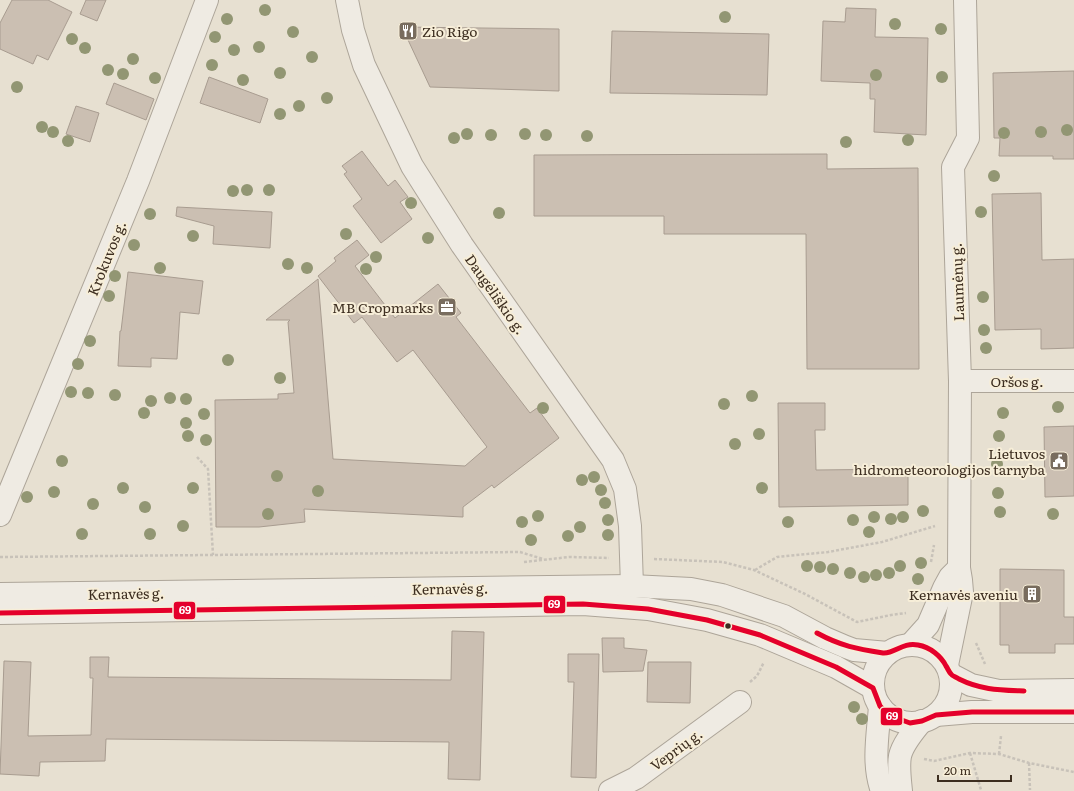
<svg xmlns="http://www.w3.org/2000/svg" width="1074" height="791" viewBox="0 0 1074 791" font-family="Literata,serif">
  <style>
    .building { fill: #cbbfb2; stroke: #a89c90 }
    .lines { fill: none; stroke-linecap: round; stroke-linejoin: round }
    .minor-casing { stroke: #ada599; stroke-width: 24 }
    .path { stroke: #c8c2b9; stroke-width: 2.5; stroke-dasharray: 3 2; stroke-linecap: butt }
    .minor { stroke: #efebe3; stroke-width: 22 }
    .bus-1-casing { stroke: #f7eed8; stroke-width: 8 }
    .bus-1 { stroke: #e4002b; stroke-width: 5 }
    .tree { fill: #929673 }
    .bus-dot { fill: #3d2e20; stroke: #f7eed8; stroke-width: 1.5 }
    .labels { text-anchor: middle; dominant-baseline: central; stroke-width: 4; stroke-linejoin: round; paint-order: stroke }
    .poi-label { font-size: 14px; fill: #3d2e20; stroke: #f7eed8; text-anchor: end }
    .street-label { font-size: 14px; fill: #3d2e20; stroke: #f7eed8 }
    .line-badge { stroke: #f7eed8; stroke-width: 1.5 }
    .badge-label { font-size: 11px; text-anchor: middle; font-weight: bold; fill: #fff }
  </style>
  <rect width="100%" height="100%" fill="#e7e0d1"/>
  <g class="building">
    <polygon points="12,0 48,0 72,12 48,60 37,55 33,64 0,49 0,23"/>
    <polygon points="86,0 106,0 97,21 80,14"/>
    <polygon points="846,8 876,9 875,37 928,38 926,135 874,132 875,99 870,99 870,83 821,81 823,21 845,22"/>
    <polygon points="402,27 559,29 559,91 430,87"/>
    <polygon points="612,31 769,34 767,95 610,93"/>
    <polygon points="1074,71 1074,159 1053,159 1053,156 999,156 1000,138 994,138 993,73"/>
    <polygon points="209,77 268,99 260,123 200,103"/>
    <polygon points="114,83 154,99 146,120 106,104"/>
    <polygon points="76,106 99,113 90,142 66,134"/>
    <polygon points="362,151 388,186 395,180 408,197 400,202 412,219 381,243 353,206 362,199 344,174 347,172 342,166"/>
    <polygon points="827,154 827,169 918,168 919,369 807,369 806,234 664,234 664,216 534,216 534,155"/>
    <polygon points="1041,193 1042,260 1074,259 1074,348 1041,349 1041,329 995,330 992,194"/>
    <polygon points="177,207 272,212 270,248 213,244 214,226 176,216"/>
    <polygon points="357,240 369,255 355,266 395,318 438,284 461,313 456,317 530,413 537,408 559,438 494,488 492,485 463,507 463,517 304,509 305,522 259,527 216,527 215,400 278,399 278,394 294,393 288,322 290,320 266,320 318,279 333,459 465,466 487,447 413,350 397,362 362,317 354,323 318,276 336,261 334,258"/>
    <polygon points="128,272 203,281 199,314 180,312 177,359 151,358 151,367 118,366 120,331 121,331"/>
    <polygon points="778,403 825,403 825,430 815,430 816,470 908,469 908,505 779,507"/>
    <polygon points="1074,426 1074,496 1045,497 1044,427"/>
    <polygon points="1000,569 1064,570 1064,617 1074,617 1074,644 1055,644 1055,653 1009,653 1009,645 1000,645"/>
    <polygon points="452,631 484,632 480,780 448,779 449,742 106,739 105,761 40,762 39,776 0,774 4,661 31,662 28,736 91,735 93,678 90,678 90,657 109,657 108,677 451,680"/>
    <polygon points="602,638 624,638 624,648 647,650 643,671 603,672"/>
    <polygon points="568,654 599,654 596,778 571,777 574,682 568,682"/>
    <polygon points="648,662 691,662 690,703 647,702"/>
  </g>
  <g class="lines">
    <g class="minor-casing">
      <g id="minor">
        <polyline points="347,0 353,30 364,65 412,166 462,245 613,460 625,489 630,526 632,586"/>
        <polyline points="960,381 1074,381"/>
        <polyline points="0,515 138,181 207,0"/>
        <polyline points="0,594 632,586 691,589 722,595 784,616 825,638 846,647 854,650 888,653"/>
        <polyline points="0,613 583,604 648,609 707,620 760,635 836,667 873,688"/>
        <polyline points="910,645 928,625 944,588 950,577 959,568"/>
        <circle cx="912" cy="684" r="39"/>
        <polyline points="947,665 962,592 961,580 959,568 960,381 953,167 968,138 965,0"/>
        <polyline points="950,674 971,685 999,691 1074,690"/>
        <path d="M880,706c-2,28 -8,58 2,85"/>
        <polyline points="936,715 972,712 1074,712"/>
        <polyline points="610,791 636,778 740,702"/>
        <path d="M901,791c-1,-11 -3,-24 -1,-35 3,-13 14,-25 22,-35"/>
      </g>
    </g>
    <g class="path">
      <polyline points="197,457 208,469 213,555"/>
      <polyline points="0,557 520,552 543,559"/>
      <polyline points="654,559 723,562 754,570 805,594 857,622 891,615 906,613"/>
      <polyline points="524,562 569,557 609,558"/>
      <polyline points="931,562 934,545"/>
      <polyline points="755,570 777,557 828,552 882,542 935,526"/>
      <polyline points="976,643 985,664"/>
      <polyline points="750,682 757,676 764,662"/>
      <polyline points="970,753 981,790"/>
      <polyline points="999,754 1001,736"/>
      <polyline points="924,759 934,761 970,753 999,754 1029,763 1074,772"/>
      <polyline points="1029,763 1030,790"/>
    </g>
    <use href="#minor" class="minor"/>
    <g class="bus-1-casing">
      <g id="bus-1">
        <polyline points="0,613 583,604 648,609 707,620 760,635 836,667 873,688 880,706 888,715 910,723 922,721 936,715 972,712 1074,712"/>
        <path d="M817,633c24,13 40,16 66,20 12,1 19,-11 35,-8 12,2 23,11 28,21 2,3 3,6 5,8 1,2 5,3 8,5 22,11 41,11 65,12"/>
      </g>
    </g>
    <use href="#bus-1" class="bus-1"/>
  </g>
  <g class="tree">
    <circle cx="265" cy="10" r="6"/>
    <circle cx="725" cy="17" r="6"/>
    <circle cx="227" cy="19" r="6"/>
    <circle cx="895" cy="24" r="6"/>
    <circle cx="941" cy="29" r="6"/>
    <circle cx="293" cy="32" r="6"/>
    <circle cx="215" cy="37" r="6"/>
    <circle cx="72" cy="39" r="6"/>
    <circle cx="259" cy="47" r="6"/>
    <circle cx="85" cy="48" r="6"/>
    <circle cx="234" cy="50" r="6"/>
    <circle cx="312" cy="57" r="6"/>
    <circle cx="133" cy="59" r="6"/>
    <circle cx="212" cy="65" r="6"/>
    <circle cx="108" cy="70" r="6"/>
    <circle cx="280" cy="73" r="6"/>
    <circle cx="123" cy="74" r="6"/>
    <circle cx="876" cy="75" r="6"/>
    <circle cx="942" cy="77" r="6"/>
    <circle cx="155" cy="78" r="6"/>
    <circle cx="243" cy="80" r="6"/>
    <circle cx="17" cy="87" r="6"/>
    <circle cx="327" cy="98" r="6"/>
    <circle cx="299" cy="106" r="6"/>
    <circle cx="280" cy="114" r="6"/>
    <circle cx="42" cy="127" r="6"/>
    <circle cx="1067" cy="130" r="6"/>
    <circle cx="53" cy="132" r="6"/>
    <circle cx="1041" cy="132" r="6"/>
    <circle cx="1004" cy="133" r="6"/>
    <circle cx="467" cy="134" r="6"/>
    <circle cx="525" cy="134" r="6"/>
    <circle cx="491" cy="135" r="6"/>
    <circle cx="546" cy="135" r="6"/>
    <circle cx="587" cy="136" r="6"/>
    <circle cx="454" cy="138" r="6"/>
    <circle cx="908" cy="140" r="6"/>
    <circle cx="68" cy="141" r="6"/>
    <circle cx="846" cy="142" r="6"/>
    <circle cx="994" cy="176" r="6"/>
    <circle cx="247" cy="190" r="6"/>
    <circle cx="269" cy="190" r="6"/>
    <circle cx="233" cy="191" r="6"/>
    <circle cx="411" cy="203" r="6"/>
    <circle cx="981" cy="212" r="6"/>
    <circle cx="499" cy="213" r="6"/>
    <circle cx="150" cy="214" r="6"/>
    <circle cx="346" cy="234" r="6"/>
    <circle cx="193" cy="236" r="6"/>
    <circle cx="428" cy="238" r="6"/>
    <circle cx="134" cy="245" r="6"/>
    <circle cx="376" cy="257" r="6"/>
    <circle cx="288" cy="264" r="6"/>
    <circle cx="160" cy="268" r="6"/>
    <circle cx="307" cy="268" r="6"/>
    <circle cx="366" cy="269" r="6"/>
    <circle cx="115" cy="276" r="6"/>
    <circle cx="109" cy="296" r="6"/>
    <circle cx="983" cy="297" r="6"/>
    <circle cx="984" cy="330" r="6"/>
    <circle cx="90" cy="341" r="6"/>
    <circle cx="986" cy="348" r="6"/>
    <circle cx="228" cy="360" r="6"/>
    <circle cx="78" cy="364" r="6"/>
    <circle cx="280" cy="378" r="6"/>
    <circle cx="71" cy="392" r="6"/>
    <circle cx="88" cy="393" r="6"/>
    <circle cx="115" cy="395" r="6"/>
    <circle cx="752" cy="396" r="6"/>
    <circle cx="170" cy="398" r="6"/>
    <circle cx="186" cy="399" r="6"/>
    <circle cx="151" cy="401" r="6"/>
    <circle cx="724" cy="404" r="6"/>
    <circle cx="1058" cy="407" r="6"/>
    <circle cx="543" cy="408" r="6"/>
    <circle cx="144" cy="413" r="6"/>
    <circle cx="1003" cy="413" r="6"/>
    <circle cx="204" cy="414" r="6"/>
    <circle cx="186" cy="423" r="6"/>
    <circle cx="759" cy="434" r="6"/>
    <circle cx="188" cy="436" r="6"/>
    <circle cx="999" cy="436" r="6"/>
    <circle cx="206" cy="440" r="6"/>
    <circle cx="735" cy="444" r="6"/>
    <circle cx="62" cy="461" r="6"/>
    <circle cx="997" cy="464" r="6"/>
    <circle cx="277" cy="476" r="6"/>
    <circle cx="594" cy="477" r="6"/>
    <circle cx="582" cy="480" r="6"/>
    <circle cx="123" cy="488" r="6"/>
    <circle cx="193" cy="488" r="6"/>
    <circle cx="762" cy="488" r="6"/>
    <circle cx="601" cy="490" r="6"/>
    <circle cx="318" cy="491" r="6"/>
    <circle cx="54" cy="492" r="6"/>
    <circle cx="998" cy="493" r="6"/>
    <circle cx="27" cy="497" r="6"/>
    <circle cx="605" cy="503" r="6"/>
    <circle cx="93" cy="504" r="6"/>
    <circle cx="145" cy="507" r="6"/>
    <circle cx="923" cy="511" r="6"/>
    <circle cx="1000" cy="512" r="6"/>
    <circle cx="268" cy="514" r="6"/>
    <circle cx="1053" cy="514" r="6"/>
    <circle cx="538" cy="516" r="6"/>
    <circle cx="874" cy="517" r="6"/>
    <circle cx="903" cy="517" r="6"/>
    <circle cx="891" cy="519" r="6"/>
    <circle cx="608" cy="520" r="6"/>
    <circle cx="853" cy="520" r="6"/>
    <circle cx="522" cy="522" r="6"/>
    <circle cx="788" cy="522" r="6"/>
    <circle cx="183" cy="526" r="6"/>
    <circle cx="580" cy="527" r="6"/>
    <circle cx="869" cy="532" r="6"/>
    <circle cx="82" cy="534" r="6"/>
    <circle cx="150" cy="534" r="6"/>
    <circle cx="608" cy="535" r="6"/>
    <circle cx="568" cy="536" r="6"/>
    <circle cx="531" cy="540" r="6"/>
    <circle cx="921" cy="563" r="6"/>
    <circle cx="807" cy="566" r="6"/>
    <circle cx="900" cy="566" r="6"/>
    <circle cx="820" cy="567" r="6"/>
    <circle cx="833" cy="569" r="6"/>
    <circle cx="850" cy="573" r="6"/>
    <circle cx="889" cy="573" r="6"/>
    <circle cx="876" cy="575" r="6"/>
    <circle cx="864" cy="577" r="6"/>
    <circle cx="918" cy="579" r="6"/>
    <circle cx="854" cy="707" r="6"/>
    <circle cx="862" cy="719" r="6"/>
  </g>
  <defs>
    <g id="restaurant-square" transform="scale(1)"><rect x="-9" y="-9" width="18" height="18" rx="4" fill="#786c5e" stroke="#f7eed8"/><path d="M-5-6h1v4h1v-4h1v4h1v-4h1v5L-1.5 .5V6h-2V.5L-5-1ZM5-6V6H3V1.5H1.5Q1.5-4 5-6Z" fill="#fff"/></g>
    <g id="office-square" transform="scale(1)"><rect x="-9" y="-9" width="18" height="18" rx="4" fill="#786c5e" stroke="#f7eed8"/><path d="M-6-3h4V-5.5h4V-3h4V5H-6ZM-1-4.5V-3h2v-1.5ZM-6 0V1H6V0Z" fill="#fff"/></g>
    <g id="civic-square" transform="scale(1)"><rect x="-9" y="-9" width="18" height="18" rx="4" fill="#786c5e" stroke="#f7eed8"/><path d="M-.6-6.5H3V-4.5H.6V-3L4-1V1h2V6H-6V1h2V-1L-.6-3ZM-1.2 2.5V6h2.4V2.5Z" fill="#fff"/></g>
    <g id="building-square" transform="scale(1)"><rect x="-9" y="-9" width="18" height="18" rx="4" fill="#786c5e" stroke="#f7eed8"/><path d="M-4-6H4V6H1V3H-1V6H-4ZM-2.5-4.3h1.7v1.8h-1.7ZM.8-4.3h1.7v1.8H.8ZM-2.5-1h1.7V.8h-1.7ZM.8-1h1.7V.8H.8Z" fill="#fff"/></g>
  </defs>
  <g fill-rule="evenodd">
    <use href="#restaurant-square" x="408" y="31"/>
    <use href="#office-square" x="447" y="307"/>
    <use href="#civic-square" x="1059" y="461"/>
    <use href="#building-square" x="1032" y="594"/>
  </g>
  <circle class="bus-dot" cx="728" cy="626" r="3.5"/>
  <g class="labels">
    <g class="poi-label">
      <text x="422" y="31" text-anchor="start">Zio Rigo</text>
      <text x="433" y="307">MB Cropmarks</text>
      <text x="1045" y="453">Lietuvos<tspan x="1045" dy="16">hidrometeorologijos tarnyba</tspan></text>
      <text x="1018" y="594">Kernavės aveniu</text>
    </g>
    <g class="street-label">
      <text transform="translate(106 258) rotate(-68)">Krokuvos g.</text>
      <text transform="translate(957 282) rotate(-92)">Laumėnų g.</text>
      <text transform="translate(496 294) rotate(55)">Daugėliškio g.</text>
      <text x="1017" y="381">Oršos g.</text>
      <text transform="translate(450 588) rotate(-1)">Kernavės g.</text>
      <text transform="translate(126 593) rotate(-1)">Kernavės g.</text>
      <text transform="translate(676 749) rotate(-36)">Veprių g.</text>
    </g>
  </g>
  <g class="line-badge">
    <rect x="543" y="595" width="23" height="19" rx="4" fill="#e4002b"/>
    <rect x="173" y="601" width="23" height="19" rx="4" fill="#e4002b"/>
    <rect x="880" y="707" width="23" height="19" rx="4" fill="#e4002b"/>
  </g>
  <g class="badge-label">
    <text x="554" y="608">69</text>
    <text x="185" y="614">69</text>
    <text x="892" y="720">69</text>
  </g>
  <path d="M938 775v6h73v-6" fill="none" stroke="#3d2e20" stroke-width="2"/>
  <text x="944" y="775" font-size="12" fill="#3d2e20" stroke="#f7eed8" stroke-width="3" paint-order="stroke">20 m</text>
</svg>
